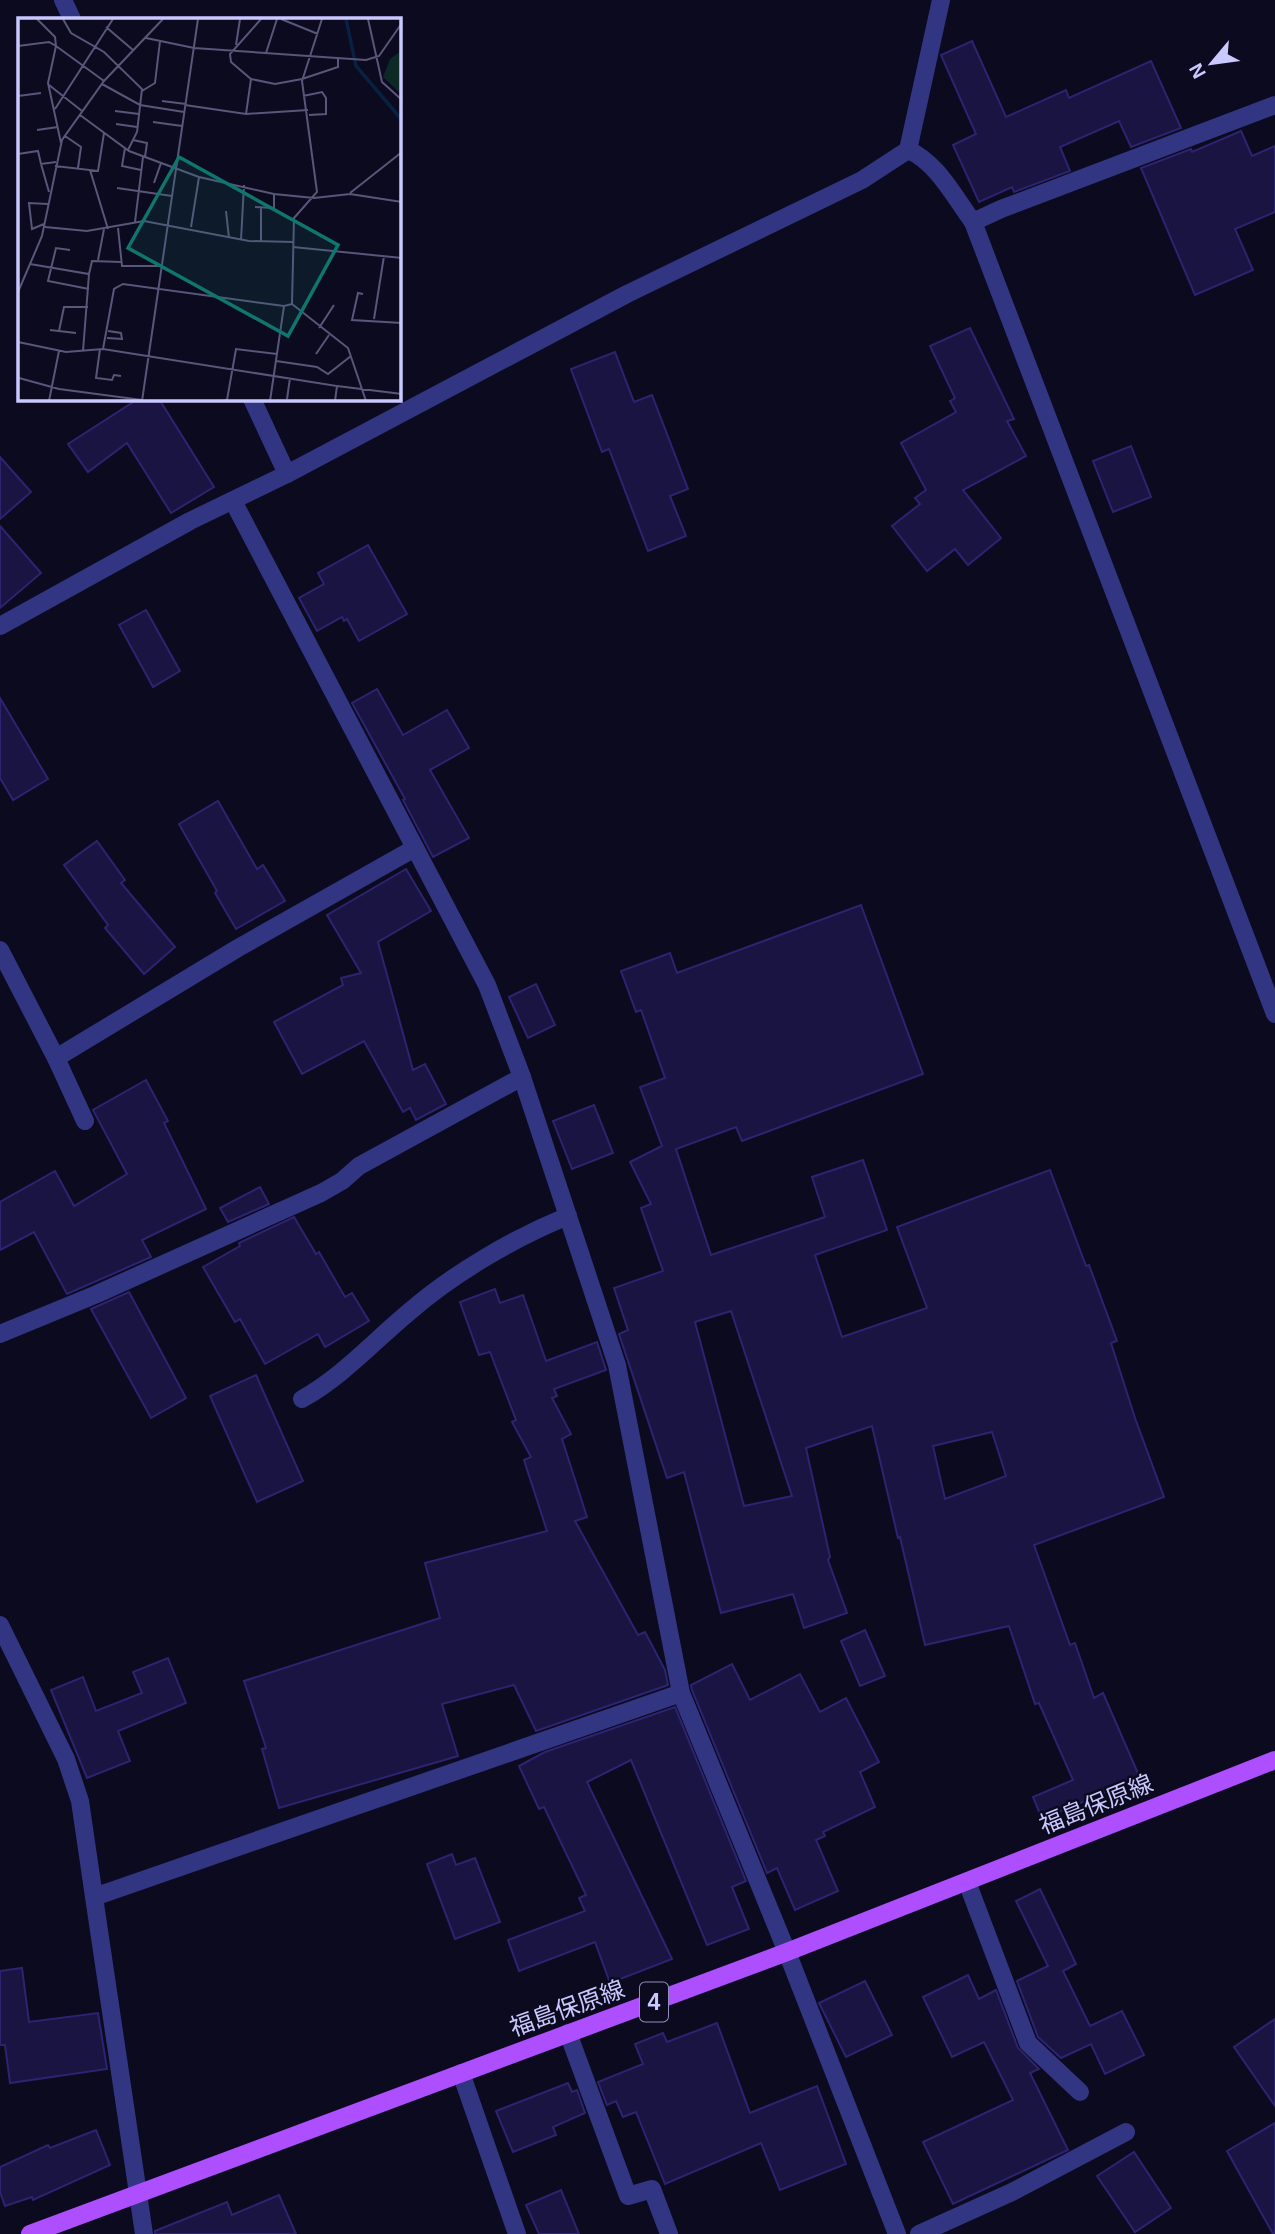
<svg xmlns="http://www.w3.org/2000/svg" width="1275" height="2234" viewBox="0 0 1275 2234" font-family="Arial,'Noto Sans JP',sans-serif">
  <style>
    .building { fill: #191441; stroke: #2c2470; stroke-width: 2; fill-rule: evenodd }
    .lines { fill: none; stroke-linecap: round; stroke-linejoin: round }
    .street { stroke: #313582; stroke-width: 18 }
    .primary { stroke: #ad4fff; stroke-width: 18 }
    .labels { text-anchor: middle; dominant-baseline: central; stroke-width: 5; stroke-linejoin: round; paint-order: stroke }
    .shield { fill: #0c0a1f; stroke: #908fbc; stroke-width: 2 }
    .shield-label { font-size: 23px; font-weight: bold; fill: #c9c8ff }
    .street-label { font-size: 24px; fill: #c9c8ff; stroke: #0c0a1f }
    .inset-river { fill: none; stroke: #062142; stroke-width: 3.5 }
    .inset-road { fill: none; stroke: #585679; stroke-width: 2 }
    .view { fill: #0f766e; fill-opacity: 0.15; stroke: #0f766e; stroke-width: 3.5 }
    .inset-edge { fill: none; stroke: #c9c8ff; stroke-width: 3.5 }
  </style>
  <rect width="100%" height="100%" fill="#0c0a1f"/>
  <g class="building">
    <polygon points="972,41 1006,117 1066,90 1069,98 1151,61 1181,128 1131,147 1119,121 1060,147 1070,171 1014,192 1012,187 979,202 953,145 976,134 941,55"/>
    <polygon points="1241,131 1252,156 1275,146 1275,212 1235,229 1253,270 1195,295 1141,168 1191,149 1192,152"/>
    <polygon points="970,328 1014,419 1007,421 1026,456 963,490 1001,538 968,565 955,549 927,571 892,526 920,504 915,498 926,490 901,443 956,412 950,401 955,398 930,346"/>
    <polygon points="615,352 634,402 652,395 688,489 670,496 686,536 648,551 609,449 602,452 571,369"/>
    <polygon points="138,399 159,399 214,487 171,513 127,443 88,472 68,444"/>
    <polygon points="1131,446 1151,497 1113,512 1093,461"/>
    <polygon points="0,457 31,492 0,519"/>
    <polygon points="0,526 41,573 0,608"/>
    <polygon points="368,545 407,614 359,641 347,619 344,621 342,617 317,631 299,598 324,584 318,573"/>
    <polygon points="146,610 180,671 153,687 119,625"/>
    <polygon points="377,689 403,735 447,710 469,748 430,770 469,838 433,857 403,800 405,799 352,703"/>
    <polygon points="0,698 48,779 13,800 0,778"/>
    <polygon points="218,801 257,869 263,865 285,901 236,929 215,893 217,891 179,824"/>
    <polygon points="97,841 125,880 121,883 175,947 144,974 105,928 108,925 64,865"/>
    <polygon points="406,869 431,911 378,942 413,1070 425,1064 446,1104 416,1120 410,1108 403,1112 364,1041 302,1074 274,1022 343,985 341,978 361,973 327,915"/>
    <path d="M861,905l62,169 -181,67 -6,-14 -60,22 35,106 114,-38 -13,-40 51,-17 24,70 -72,25 27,82 85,-29 -30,-81 153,-57 36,96 3,-1 28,76 -6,2 24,75 29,79 -130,48 36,100 5,-2 19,55 9,-5 37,85 -98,41 -9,-22 40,-17 -34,-77 -4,1 -26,-78 -84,19 -25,-108 -2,1 -26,-112 -66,22 24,109 -2,3 19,53 -43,15 -11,-34 -72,19 -37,-141 -17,6 -48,-144 9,-4 -14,-42 49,-17 -22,-63 10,-4 -21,-42 32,-16 -22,-59 25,-9 -24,-68 -5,2 -15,-41 49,-18 7,20zM731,1311l61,185 -48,10 -49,-184zM992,1432l14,44 -61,23 -12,-53z"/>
    <polygon points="536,984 555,1025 528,1038 509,997"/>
    <polygon points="146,1080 168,1121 164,1123 206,1209 142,1240 151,1257 67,1294 34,1232 0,1250 0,1202 55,1171 74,1206 127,1174 93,1110"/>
    <polygon points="594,1105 613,1153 572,1169 553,1121"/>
    <polygon points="260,1187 269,1204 228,1222 220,1208"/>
    <polygon points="294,1217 316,1254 319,1252 345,1297 352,1293 369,1321 325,1347 318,1334 265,1364 240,1319 235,1322 203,1267 240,1246 239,1243"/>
    <polygon points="495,1289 500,1303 523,1295 546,1361 597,1342 606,1370 554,1389 557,1396 552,1398 571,1434 562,1439 587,1517 575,1521 638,1635 645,1632 665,1670 668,1685 536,1731 514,1685 442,1704 458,1756 279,1808 262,1749 266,1748 244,1681 440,1618 425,1563 547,1531 524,1460 531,1457 512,1422 516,1420 490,1352 479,1355 460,1302"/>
    <polygon points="129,1292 186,1398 151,1418 91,1309"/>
    <polygon points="256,1375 303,1481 257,1502 210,1396"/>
    <polygon points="865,1630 885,1676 860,1686 841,1641"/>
    <polygon points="168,1658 186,1703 118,1731 130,1761 87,1778 51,1690 83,1677 96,1711 142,1693 133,1672"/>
    <polygon points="732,1664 750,1700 800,1674 820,1712 846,1698 879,1762 860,1772 875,1807 823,1832 825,1836 816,1840 838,1891 795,1910 777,1868 767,1873 692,1690 691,1685"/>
    <polygon points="675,1707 746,1881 732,1887 749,1929 707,1945 631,1760 587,1782 672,1959 610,1983 595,1942 519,1971 508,1940 585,1911 579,1898 586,1895 544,1807 539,1809 519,1766 545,1752"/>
    <polygon points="452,1854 456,1865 475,1858 500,1922 455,1939 427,1864"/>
    <polygon points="1040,1889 1076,1964 1063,1971 1090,2026 1122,2011 1144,2055 1105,2074 1091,2044 1061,2058 1038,2037 1017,1981 1048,1966 1016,1901"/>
    <polygon points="22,1968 29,2022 98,2013 107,2069 10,2083 5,2045 0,2045 0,1971"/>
    <polygon points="968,1975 979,1999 996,1990 1018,2048 1039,2069 1030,2073 1068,2150 953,2204 923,2142 1013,2100 984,2042 952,2057 923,1997"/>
    <polygon points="865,1981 892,2035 846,2057 819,2003"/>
    <polygon points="1275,2019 1275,2106 1234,2047"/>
    <polygon points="717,2023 750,2113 817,2086 846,2164 780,2190 761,2143 665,2184 636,2112 623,2117 616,2101 607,2105 598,2082 643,2064 635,2044 663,2033 667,2042"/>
    <polygon points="568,2083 572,2092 577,2090 585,2113 553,2127 556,2135 513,2152 496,2111"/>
    <polygon points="1275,2123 1275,2234 1273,2234 1227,2151"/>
    <polygon points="96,2130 110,2165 33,2200 32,2197 5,2206 0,2192 0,2167 48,2145 50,2148"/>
    <polygon points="1134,2152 1171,2208 1135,2232 1097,2176"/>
    <polygon points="561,2190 579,2234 539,2234 526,2205"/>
    <polygon points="279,2195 296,2234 155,2234 155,2231 227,2202 232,2215"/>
  </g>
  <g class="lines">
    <g class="street">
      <polyline points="63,0 72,19"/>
      <polyline points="908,150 941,0"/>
      <polyline points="973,222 1275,1014"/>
      <polyline points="252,399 287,474"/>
      <polyline points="233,501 487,985 522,1077 617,1365 681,1693 787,1952 897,2234"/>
      <path d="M0,626l190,-105 97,-47 340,-180 235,-114 46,-30c29,12 47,48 65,72l28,-13 274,-104"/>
      <polyline points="0,950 56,1058 85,1121"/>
      <polyline points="56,1058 238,948 415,848"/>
      <polyline points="0,1334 97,1294 321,1193 342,1181 359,1166 522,1077"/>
      <path d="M302,1399c41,-23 71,-57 107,-87 45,-39 105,-74 159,-96"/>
      <polyline points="0,1625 66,1759 80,1801 94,1897 681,1693"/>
      <polyline points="967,1882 1028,2043 1080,2092"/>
      <polyline points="94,1897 144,2234"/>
      <polyline points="568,2033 628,2196 652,2189 669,2234"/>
      <polyline points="461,2073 517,2234"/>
      <polyline points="919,2234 1012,2192 1126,2132"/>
    </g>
    <polyline class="primary" points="30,2234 787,1952 1275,1760"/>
  </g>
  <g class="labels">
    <rect class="shield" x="640" y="1982.5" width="28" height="39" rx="5"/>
    <g class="shield-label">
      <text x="654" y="2002">4</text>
    </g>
    <g class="street-label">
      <text transform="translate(1096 1804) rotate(-22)">福島保原線</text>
      <text transform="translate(567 2008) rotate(-20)">福島保原線</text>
    </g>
  </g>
  <g transform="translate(18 18)">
    <rect width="383" height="383" fill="#0c0a1f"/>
    <path d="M383,33h1l-1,43 -18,-17 7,-18z" fill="#0d2926"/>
    <path class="inset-river" d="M328,1l10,47 46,54"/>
    <path class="inset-road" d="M19,1l18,18 1,9 48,35M45,1l8,14 33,19 38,37 -5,43 -9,18M243,1l-31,35 1,8 20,17 24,5 27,-5 36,-12v-9M263,1l37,15M350,1l14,63 20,18M88,9l27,23M128,20l48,10 172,12 13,-4 23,-33M218,27l4,-26M0,28l31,-4 7,4 -8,37 13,60M248,35l11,-34M84,66l38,21 44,7M31,67l33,26M124,73l13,-8 5,-42M0,78l23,-3M285,78l19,-4 4,6v16l-17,1M144,83l24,3M167,87l61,9 62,-4M37,91l58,-90M97,93l24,3M228,96l5,-35M62,97l49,36 70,26M135,104l29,4M98,106l21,3M19,112l21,-3M47,118l16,11 -3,21M115,122l14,3 -2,14M107,130l-3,18 19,4M0,136l20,-3 3,13 15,-2M23,146l8,28M37,148l43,5 6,-38M72,152l18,59M136,165l7,-20M99,170l55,8M332,175l52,-41M237,189l19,1v-14M243,189v34M208,193l3,27M117,204l8,-65M26,206l-12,5 -3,-26 19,1M27,209l42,4 57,-10 105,20 44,1M173,209l8,-50 75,17 40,4 36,-4 52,8M100,210l4,38h39M223,222l3,-55M275,229l109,11M52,232l-14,-2 -8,33 41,8M80,242l6,-31M12,246l59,10 3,-13 29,1M0,274l24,-56 20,-96 42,-59 59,-62M345,276l-5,-1 -6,27 50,3M274,286l56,44 18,53M356,301l10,-63M301,310l15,-23M32,312l26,3M41,313l5,-24h24M0,316v53M89,320l15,1 -1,-6 -13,-2M0,324l48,10 37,-3 234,37 -2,15M82,331l-4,29 16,2 2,-5 7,1M85,331l11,-60 9,-5 161,22M65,333l6,-77M298,336l13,-19M258,343l41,6 11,7 23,-18M1,360l40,11 83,11M319,368l65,8M269,381l3,-21M31,383l10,-50M124,383l56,-382M204,383l5,-1 9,-51 41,5M252,383l14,-95 8,-2 2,-86 23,-26 -15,-111 20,-62"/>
    <path class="view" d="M161,139l159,88 -50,91 -160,-88z"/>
    <rect width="383" height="383" class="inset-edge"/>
  </g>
  <g transform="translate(1212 63) rotate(241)" stroke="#0c0a1f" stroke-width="5" paint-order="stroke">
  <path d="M0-5L12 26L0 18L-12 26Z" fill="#c9c8ff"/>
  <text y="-10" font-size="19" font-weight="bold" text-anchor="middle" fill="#c9c8ff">N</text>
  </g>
</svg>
